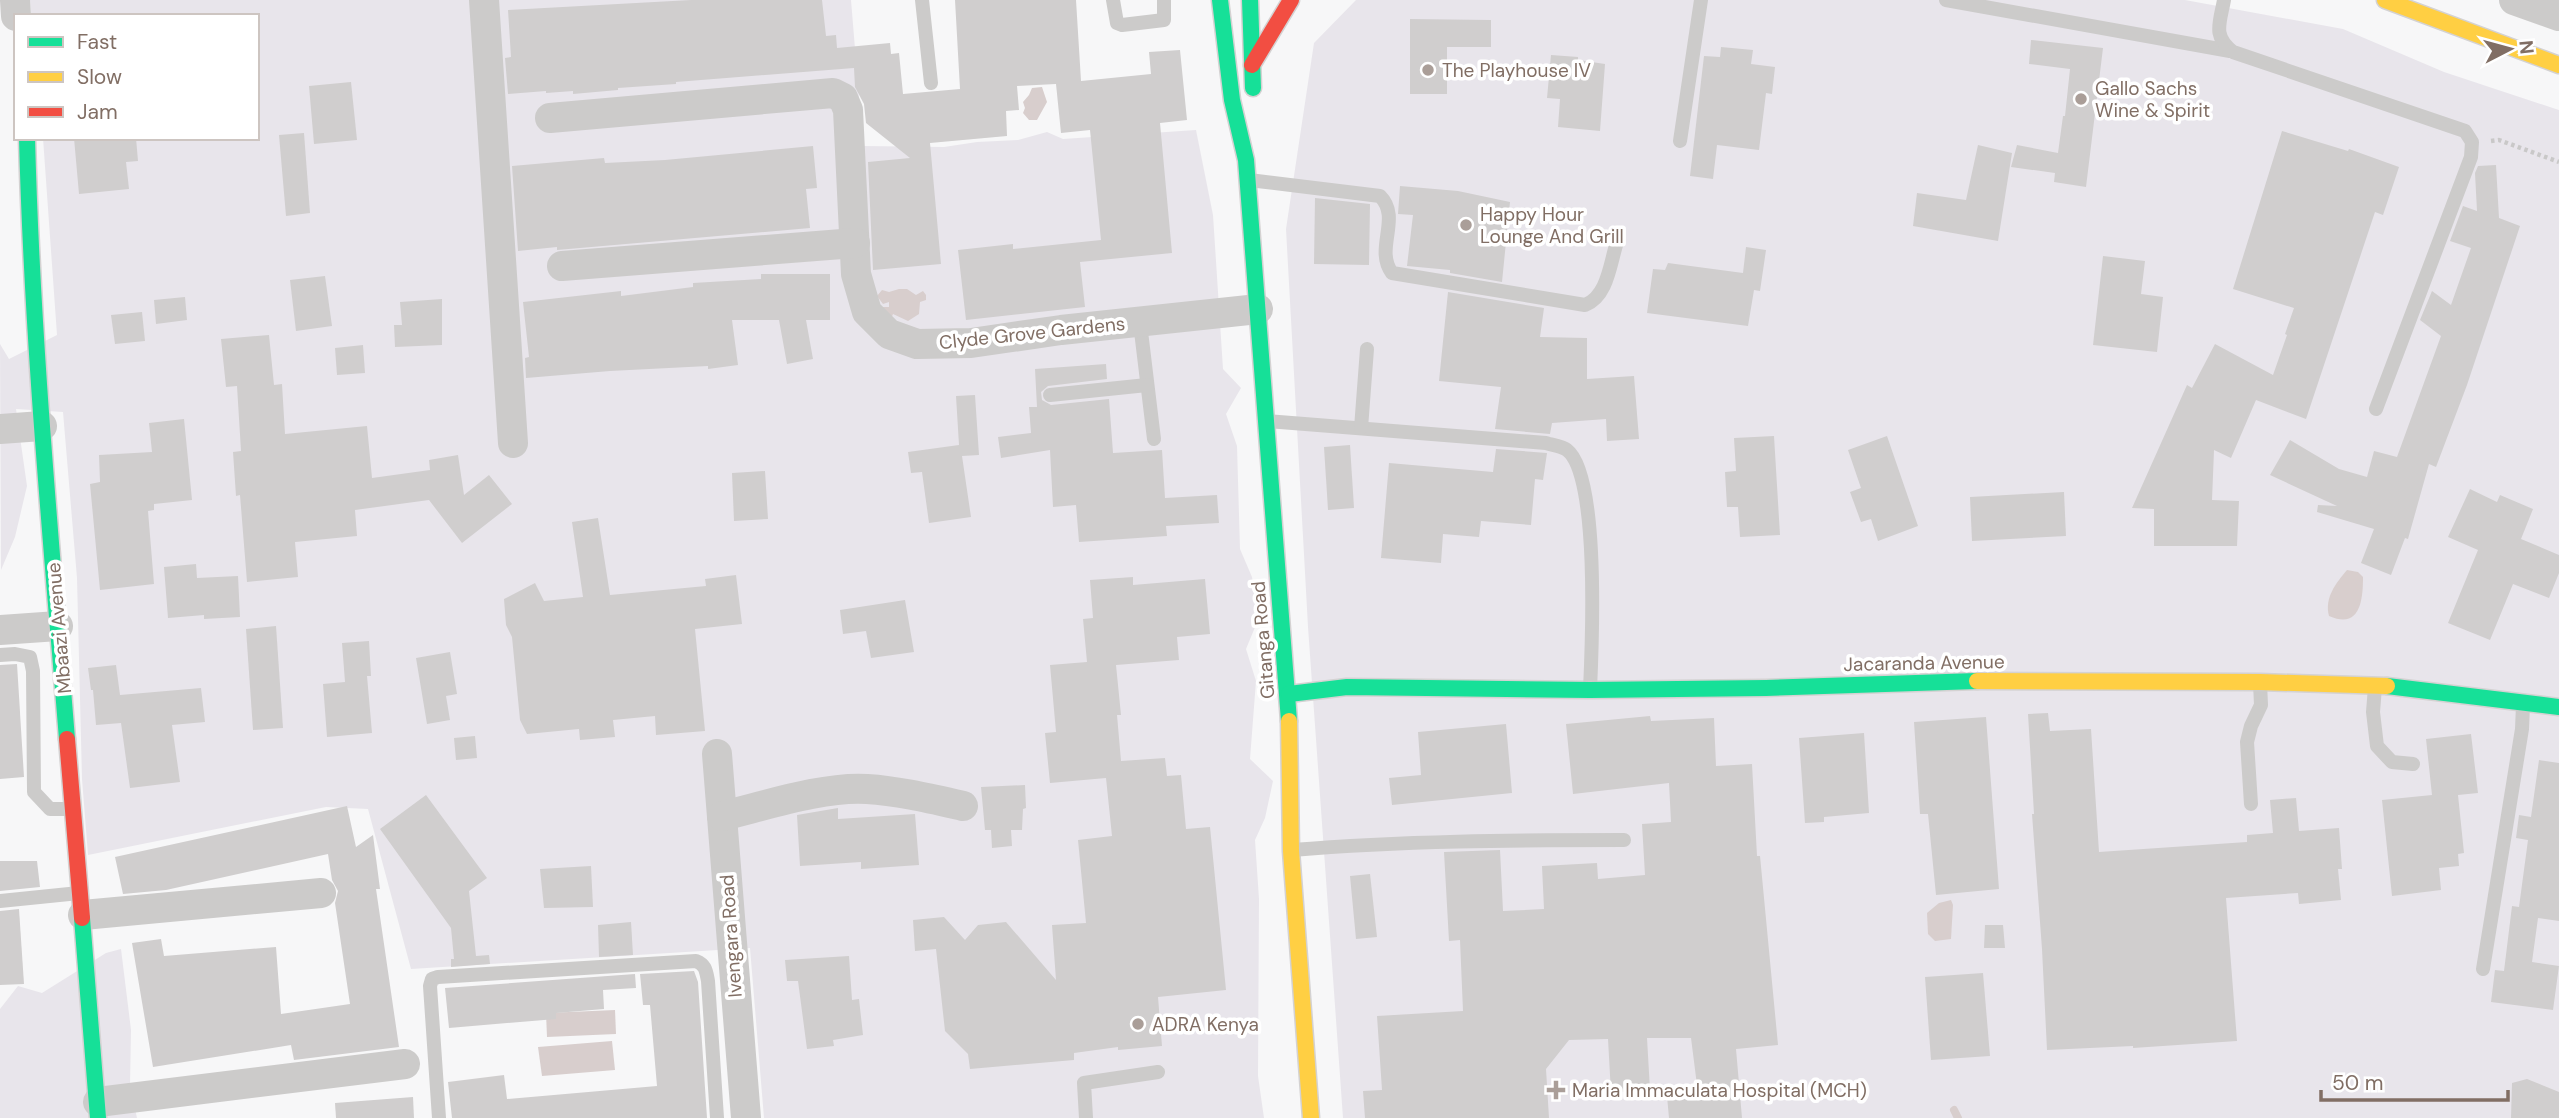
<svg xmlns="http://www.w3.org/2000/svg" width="2559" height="1118" viewBox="0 0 2559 1118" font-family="'DM Sans',sans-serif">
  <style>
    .green { fill: #e8e5eb }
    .water { fill: #d8cecd }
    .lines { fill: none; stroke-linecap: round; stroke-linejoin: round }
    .stream { stroke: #d8cecd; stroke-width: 8 }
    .building { fill: #d0cece }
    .fast-casing { stroke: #d4d2d2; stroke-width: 19 }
    .slow-casing { stroke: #d4d2d2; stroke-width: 19 }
    .jam-casing { stroke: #d4d2d2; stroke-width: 19 }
    .path { stroke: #c9c8c8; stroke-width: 4.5; stroke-dasharray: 3.5 3.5; stroke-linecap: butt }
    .lane { stroke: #cccbca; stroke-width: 14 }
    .street { stroke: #cccbca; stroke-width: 30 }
    .fast { stroke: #16e098; stroke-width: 16 }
    .slow { stroke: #ffcf43; stroke-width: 16 }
    .jam { stroke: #f24e42; stroke-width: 16 }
    .poi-dot { fill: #aa9e98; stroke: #fff; stroke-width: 2.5 }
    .labels { text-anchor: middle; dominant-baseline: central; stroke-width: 7; stroke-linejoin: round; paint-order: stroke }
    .poi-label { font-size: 19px; fill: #816e64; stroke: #fff; text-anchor: start }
    .street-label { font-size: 19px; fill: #816e64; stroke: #fff }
  </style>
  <rect width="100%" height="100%" fill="#f7f7f8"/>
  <g class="green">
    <polygon points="30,0 851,0 863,146 944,147 977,142 1018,140 1047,132 1063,139 1196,130 1213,215 1223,369 1241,388 1226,414 1237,446 1240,549 1252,577 1258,620 1246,649 1256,681 1250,759 1273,781 1265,818 1255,840 1259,899 1258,1076 1264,1118 764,1118 750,948 411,969 368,809 326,807 88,855 82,779 77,578 63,412 16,409 27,486 15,537 1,570 0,344 9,359 57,335 43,138 257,138 257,16 31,16"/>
    <polygon points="1356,0 2185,0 2343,29 2444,72 2559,110 2559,1118 1343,1118 1308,627 1286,229 1314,43"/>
    <polygon points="121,949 131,1030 130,1085 137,1118 0,1118 0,1009 18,986 42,993 106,953"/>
  </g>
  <g class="water">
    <polygon points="1042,87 1047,102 1037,120 1029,120 1023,113 1025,108 1023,102 1029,95 1032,88"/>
    <polygon points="899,289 907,289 916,295 923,291 926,295 926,300 920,302 919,314 908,321 893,314 891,319 881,307 889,307 889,302 883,304 877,296 882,290 889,292"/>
    <path d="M2347,570l11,2 5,5c0,23 -3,53 -34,39 -5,-18 7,-33 18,-46z"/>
    <polygon points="1951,900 1953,905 1951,939 1935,941 1928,934 1927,913 1939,903"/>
    <polygon points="615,1010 616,1034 547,1037 546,1013"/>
    <polygon points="612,1041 615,1070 542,1076 538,1047"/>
  </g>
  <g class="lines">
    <polyline class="stream" points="1954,1110 1958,1118"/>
  </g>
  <g class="building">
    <polygon points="691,0 822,0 826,36 836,35 837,48 890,43 891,54 899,53 903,94 960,89 955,0 1076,0 1081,81 1151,74 1149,52 1180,50 1187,120 1160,123 1172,253 1080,262 1085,307 966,320 958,250 1013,244 1013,249 1101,240 1090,130 1061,133 1056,84 1017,86 1019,110 1006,111 1007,136 930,143 941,264 873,270 868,162 910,158 866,123 864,104 855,87 854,68 676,82 676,84 618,88 618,90 573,94 573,91 546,93 546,91 508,94 505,58 511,57 508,10"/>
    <polygon points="1410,19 1491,20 1491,47 1447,47 1447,94 1410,94"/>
    <polygon points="2031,40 2103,48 2086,187 2054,182 2055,173 2011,167 2017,145 2058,153 2063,116 2065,116 2070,69 2029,64"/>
    <polygon points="1721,47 1753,50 1751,64 1775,67 1772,94 1766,93 1759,150 1717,145 1713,179 1690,176 1704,56 1720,57"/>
    <polygon points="1551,55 1578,57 1578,60 1605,64 1600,131 1558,127 1560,99 1547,98"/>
    <polygon points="351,82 357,140 314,144 309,86"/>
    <polygon points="2282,131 2348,151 2349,149 2399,167 2383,215 2375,212 2306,419 2256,400 2231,458 2214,450 2212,500 2239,501 2237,546 2154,546 2154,509 2132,508 2187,385 2192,388 2215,344 2273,375 2287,335 2285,334 2294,308 2233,289"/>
    <polygon points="304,133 310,213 286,216 279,135"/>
    <polygon points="74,138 136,138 138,161 126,162 129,189 79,194"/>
    <polygon points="1978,145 2012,153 1998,241 1913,226 1917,193 1966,200"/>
    <polygon points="813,146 817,188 806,189 810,228 557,250 557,247 518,251 512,166 604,158 605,163 665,160"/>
    <polygon points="2496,165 2499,218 2520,226 2467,385 2436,467 2429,464 2408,539 2405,538 2391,575 2361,563 2374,529 2317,512 2318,505 2337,506 2270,475 2290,440 2339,469 2367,477 2374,451 2397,457 2441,336 2420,320 2432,291 2451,305 2471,248 2450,241 2463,206 2477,211 2475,173 2478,166"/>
    <polygon points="1400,186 1458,191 1510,202 1502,282 1450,273 1450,270 1407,266 1413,215 1398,214"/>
    <polygon points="1315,198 1370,204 1369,265 1314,264"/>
    <polygon points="1746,247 1766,250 1760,291 1754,290 1748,326 1647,313 1653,269 1665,270 1668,263 1743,273"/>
    <polygon points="2103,256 2145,261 2141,294 2163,297 2157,352 2093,345"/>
    <polygon points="761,274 830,274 830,320 806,320 813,359 787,364 779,320 732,320 738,365 708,369 708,366 610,371 526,378 525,358 529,357 523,302 621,291 621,296 693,287 693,283 761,279"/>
    <polygon points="325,276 332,326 296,331 290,280"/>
    <polygon points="1448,292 1544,308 1540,337 1587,338 1587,379 1634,376 1639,439 1607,441 1606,419 1552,423 1550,434 1495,429 1501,387 1439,381"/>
    <polygon points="185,297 187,320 156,324 154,300"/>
    <polygon points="442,299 442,345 395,347 394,325 402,325 400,302"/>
    <polygon points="142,312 145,341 115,344 111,315"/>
    <polygon points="269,335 274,385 282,384 285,434 367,426 372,478 430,470 429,460 458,455 464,495 489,475 512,504 462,543 429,500 355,510 357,536 295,542 298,577 247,582 240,495 236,496 233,452 241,451 237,386 226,387 221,339"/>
    <polygon points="363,345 365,373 337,375 335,348"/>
    <polygon points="1106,364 1107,379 1048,386 1041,392 1042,400 1051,405 1109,399 1113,453 1162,450 1165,498 1217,495 1219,523 1166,526 1167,536 1079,542 1076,505 1053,507 1050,450 1001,458 998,437 1031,433 1029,407 1037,407 1035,369"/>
    <polygon points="975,395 979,455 962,456 971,517 929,523 922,472 911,473 908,452 959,445 956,396"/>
    <polygon points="184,419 192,500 154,504 154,510 148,511 154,584 100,590 90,484 100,482 99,455 152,452 149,423"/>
    <polygon points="1774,436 1780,535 1740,537 1738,507 1727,507 1725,472 1736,471 1734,438"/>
    <polygon points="1887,436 1918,526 1878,541 1871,519 1861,522 1850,492 1861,488 1848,450"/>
    <polygon points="1350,445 1354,508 1328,510 1324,447"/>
    <polygon points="1496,449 1547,453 1543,480 1535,479 1531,525 1481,521 1479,537 1443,534 1441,563 1381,558 1389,463 1493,472"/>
    <polygon points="765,471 768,519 734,521 732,473"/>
    <polygon points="2470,489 2497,502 2500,495 2533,509 2521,539 2559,555 2559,573 2549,598 2513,584 2490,640 2448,623 2478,550 2448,537"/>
    <polygon points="2064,492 2066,536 1972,541 1970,497"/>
    <polygon points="598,518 610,595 706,586 705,579 736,575 742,624 695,629 705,731 656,735 655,716 613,720 615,737 580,740 579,729 527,734 520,720 512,637 506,625 504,599 535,583 544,601 583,597 572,522"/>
    <polygon points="196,564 197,578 238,576 240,617 204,619 204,615 168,618 164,567"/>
    <polygon points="1133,577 1133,585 1205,579 1210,634 1177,637 1179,660 1116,665 1121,715 1117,715 1121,761 1165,758 1167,776 1181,775 1186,829 1210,827 1226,990 1158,997 1162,1046 1118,1050 1118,1047 1074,1053 1074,1060 970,1069 968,1054 945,1031 936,949 915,951 913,920 944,917 965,940 978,925 1006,922 1056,980 1052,925 1086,923 1078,840 1112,836 1106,778 1050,783 1045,733 1056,732 1050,665 1087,662 1083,619 1093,618 1090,580"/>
    <polygon points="905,600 914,652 871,658 866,631 843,634 840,610"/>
    <polygon points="276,626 283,728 253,730 246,629"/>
    <polygon points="369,641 371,676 367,676 372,733 327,737 323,684 345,682 342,643"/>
    <polygon points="450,652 457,694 446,696 450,720 427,724 416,658"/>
    <polygon points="17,664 24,777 0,779 0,665"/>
    <polygon points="116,665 120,695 201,688 205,722 172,725 180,782 130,788 121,723 96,725 93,690 91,690 88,668"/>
    <polygon points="2048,713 2050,731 2091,729 2099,852 2247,842 2247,835 2273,833 2270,800 2296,798 2299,831 2339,828 2342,869 2338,869 2341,900 2299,904 2298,893 2226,898 2237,1041 2133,1048 2133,1046 2047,1050 2042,949 2032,814 2034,814 2028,714"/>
    <polygon points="1650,716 1651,721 1714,718 1716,766 1752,764 1757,856 1760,856 1778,1045 1736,1049 1742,1118 1669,1118 1667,1096 1698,1093 1691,1038 1647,1038 1650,1090 1611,1093 1608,1039 1569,1040 1546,1069 1549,1118 1365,1118 1363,1091 1382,1090 1377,1016 1463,1011 1460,940 1449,941 1444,852 1500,850 1503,911 1544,909 1542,866 1597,863 1598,879 1645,875 1642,824 1671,822 1669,783 1573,794 1566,724"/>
    <polygon points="1986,717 1999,889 1936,895 1928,814 1920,814 1914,722"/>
    <polygon points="1506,724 1512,793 1392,805 1389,778 1421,775 1418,732"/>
    <polygon points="1864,733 1869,813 1824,817 1824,822 1805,823 1799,738"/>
    <polygon points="2471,734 2478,793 2458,795 2464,853 2458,854 2459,866 2439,868 2441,890 2392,896 2382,800 2432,795 2426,739"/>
    <polygon points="475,736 477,758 456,760 454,738"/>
    <polygon points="2539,760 2559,763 2559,921 2538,918 2532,962 2559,966 2553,1010 2491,1002 2495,970 2504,971 2512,906 2519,907 2528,840 2516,838 2519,815 2531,817"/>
    <polygon points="1025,785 1026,808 1023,809 1022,830 1011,830 1012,846 992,848 991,830 985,830 981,787"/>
    <polygon points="426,795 487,878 469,891 476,956 489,955 490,964 451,967 451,959 454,959 451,928 380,829"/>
    <polygon points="347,806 356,847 373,835 380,889 376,889 399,1047 294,1060 291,1045 153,1067 132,943 161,939 164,956 276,947 281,1014 350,1004 335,903 338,891 332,880 328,854 166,890 123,894 115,857"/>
    <polygon points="838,808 838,819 915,814 919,865 861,869 861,862 800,866 797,815"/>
    <polygon points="0,861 37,861 40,887 0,891"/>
    <polygon points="591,866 593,907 544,908 540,869"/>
    <polygon points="1370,874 1377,937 1356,939 1350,876"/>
    <polygon points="19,909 24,984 0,985 0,911"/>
    <polygon points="631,922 633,955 599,957 598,925"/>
    <polygon points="1985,925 2003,925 2005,948 1984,948"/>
    <polygon points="849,956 852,1000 859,999 863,1035 833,1040 834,1046 807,1049 798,981 787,981 785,960"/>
    <polygon points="694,971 698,982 707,1118 452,1118 448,1082 504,1075 507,1099 657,1086 650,1005 643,1005 640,974"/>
    <polygon points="1983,973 1990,1056 1931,1060 1925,977"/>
    <polygon points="635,974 636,988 603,990 604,1009 556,1013 556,1019 449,1028 445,988"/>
    <polygon points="2527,1079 2559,1092 2559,1118 2511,1118 2512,1083"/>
    <polygon points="413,1097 414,1118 336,1118 335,1103"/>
  </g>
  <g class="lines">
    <g class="fast-casing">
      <g id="fast">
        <polyline points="1220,0 1232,100 1246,160 1289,721"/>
        <polyline points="1250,0 1253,88"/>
        <path d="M27,138c5,201 24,401 40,601"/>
        <polyline points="2387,686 2559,707"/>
        <polyline points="1289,694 1347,687 1590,690 1766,688 1977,681"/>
        <polyline points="82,918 98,1118"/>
      </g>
    </g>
    <g class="slow-casing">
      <g id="slow">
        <polyline points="2385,0 2559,65"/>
        <polyline points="1977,681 2260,682 2387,686"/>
        <polyline points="1289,721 1291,851 1311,1118"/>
      </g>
    </g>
    <g class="jam-casing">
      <g id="jam">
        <polyline points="1252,65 1291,0"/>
        <polyline points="67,739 82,918"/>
      </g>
    </g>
    <polyline class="path" points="2491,141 2499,140 2559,162"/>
    <g class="lane">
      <polyline points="922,0 931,83"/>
      <polyline points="1113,0 1117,23 1122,25 1164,20 1164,0"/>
      <polyline points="1946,0 2230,51"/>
      <path d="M2224,0c-4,23 -12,36 9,52l232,79 7,11 -1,15 -95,252"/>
      <polyline points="1680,141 1701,0"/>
      <path d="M1249,180l131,16c22,22 -6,53 12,77l193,32c23,-9 25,-42 32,-63"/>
      <polyline points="1140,323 1154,439"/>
      <polyline points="1050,395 1147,385"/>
      <path d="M1267,421l279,22c5,2 16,3 21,7 33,25 25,196 23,240"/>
      <polyline points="1361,428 1367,349"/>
      <polyline points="0,655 15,654 30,657 33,671 34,792 50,809 73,809"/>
      <polyline points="2375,687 2373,712 2377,746 2392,762 2413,764"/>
      <polyline points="2251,804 2247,742 2251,726 2261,705 2260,683"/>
      <path d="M1292,850c111,-9 221,-10 332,-10"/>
      <polyline points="0,901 79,893"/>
      <polyline points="2483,969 2522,729 2523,705"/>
      <path d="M439,1118l-9,-132 2,-7 6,-2 258,-16c10,4 10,10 12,20l9,137"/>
      <polyline points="1086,1118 1084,1083 1158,1072"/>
    </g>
    <g class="street">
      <polyline points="15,0 16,16"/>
      <polyline points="484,0 513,443"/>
      <polyline points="2514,0 2559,16"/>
      <polyline points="550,118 833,93 843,98 848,110 856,274 867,312 889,334 917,344 971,343 1061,330 1258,309"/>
      <polyline points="562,266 855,243"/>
      <polyline points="0,429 42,426"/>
      <polyline points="0,630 58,626"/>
      <polyline points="717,754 746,1118"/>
      <path d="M722,816c42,-10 103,-30 145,-27 32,2 65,10 96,17"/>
      <polyline points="83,915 321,893"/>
      <polyline points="98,1102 405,1064"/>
    </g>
    <use href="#fast" class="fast"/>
    <use href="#slow" class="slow"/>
    <use href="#jam" class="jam"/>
  </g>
  <g class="poi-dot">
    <circle cx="1428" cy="70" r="7"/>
    <circle cx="2081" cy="99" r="7"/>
    <circle cx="1466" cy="225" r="7"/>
    <circle cx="1138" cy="1024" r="7"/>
    <path d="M1552.5 1079.5h7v7h7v7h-7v7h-7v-7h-7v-7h7z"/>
  </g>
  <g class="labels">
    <g class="poi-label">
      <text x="1442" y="70">The Playhouse IV</text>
      <text x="2095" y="88">Gallo Sachs<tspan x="2095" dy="22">Wine &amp; Spirit</tspan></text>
      <text x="1480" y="214">Happy Hour<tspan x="1480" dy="22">Lounge And Grill</tspan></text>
      <text x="1152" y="1024">ADRA Kenya</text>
      <text x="1572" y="1090">Maria Immaculata Hospital (MCH)</text>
    </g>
    <g class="street-label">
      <text transform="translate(1032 333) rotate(-6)">Clyde Grove Gardens</text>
      <text transform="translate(59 628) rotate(-95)">Mbaazi Avenue</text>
      <text transform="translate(1263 640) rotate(-95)">Gitanga Road</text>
      <text transform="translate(1924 663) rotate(-1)">Jacaranda Avenue</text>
      <text transform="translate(731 936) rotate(-94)">Ivengara Road</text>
    </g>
  </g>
  <rect x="14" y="14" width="245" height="126" fill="#ffffff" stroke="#cdc5c1" stroke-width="2"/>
  <rect x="28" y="37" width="35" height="10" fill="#16e098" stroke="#cdc5c1" stroke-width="2"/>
  <text x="77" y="49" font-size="21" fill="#816e64">Fast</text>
  <rect x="28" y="72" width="35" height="10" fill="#ffcf43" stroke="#cdc5c1" stroke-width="2"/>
  <text x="77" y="84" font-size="21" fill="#816e64">Slow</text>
  <rect x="28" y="107" width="35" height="10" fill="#f24e42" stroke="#cdc5c1" stroke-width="2"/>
  <text x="77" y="119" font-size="21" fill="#816e64">Jam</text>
  <g transform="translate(2510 49) rotate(84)" stroke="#ffffff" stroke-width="5" paint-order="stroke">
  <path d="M0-5L12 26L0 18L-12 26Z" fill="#816e64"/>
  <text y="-10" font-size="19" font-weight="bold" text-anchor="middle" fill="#816e64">N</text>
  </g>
  <path d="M2321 1090v10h187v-10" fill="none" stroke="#816e64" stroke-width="3.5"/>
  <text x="2332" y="1090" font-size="21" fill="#816e64" stroke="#ffffff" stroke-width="5" paint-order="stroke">50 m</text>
</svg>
